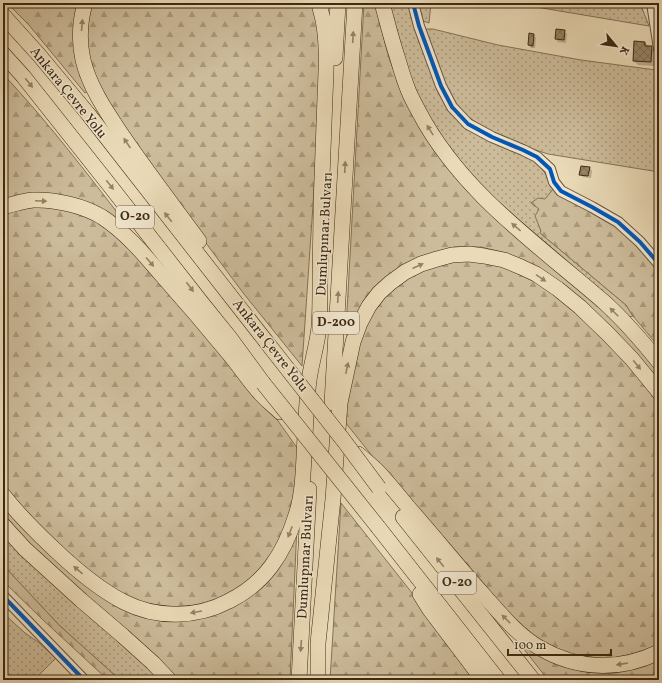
<svg xmlns="http://www.w3.org/2000/svg" width="662" height="683" viewBox="0 0 662 683" font-family="Vollkorn,serif">
  <style>
    .grass { fill: url(#grass-dots); stroke: #867256 }
    .forest { fill: url(#forest-firs); stroke: #867256 }
    .shadow { fill: #0003 }
    .building { fill: url(#building-cross-hatch); stroke: #3e2911 }
    .lines { fill: none; stroke-linecap: round; stroke-linejoin: round }
    .minor-casing { stroke: #69553a; stroke-width: 12 }
    .highway-casing { stroke: #3e2911; stroke-width: 16 }
    .minor { stroke: #f1e7d0; stroke-width: 10 }
    .highway { stroke: #eadab7; stroke-width: 15 }
    .highway-bridge-casing { stroke: #3e2911; stroke-width: 16; stroke-linecap: butt }
    .highway-bridge { stroke: #eadab7; stroke-width: 15 }
    .cycleway-casing { stroke: #f1e7d0; stroke-width: 6 }
    .cycleway { stroke: #0057b8; stroke-width: 4 }
    .oneway { fill: #948264 }
    .labels { text-anchor: middle; dominant-baseline: central; stroke-width: 3; stroke-linejoin: round; paint-order: stroke }
    .shield { fill: #f1e7d0; stroke: #74624a; stroke-width: 1 }
    .shield-label { font-size: 13px; font-weight: bold; fill: #3e2911 }
    .street-label { font-size: 14px; fill: #3e2911; stroke: #f1e7d0 }
  </style>
  <defs>
    <pattern id="grass-dots" width="8" height="8" patternUnits="userSpaceOnUse"><rect width="8" height="8" fill="#cdbc9b"/><path d="M2 2h.1M6 6h.1" fill="none" stroke="#a8997d" stroke-width="1.8" stroke-linecap="round"/></pattern>
    <pattern id="forest-firs" width="22" height="20" patternUnits="userSpaceOnUse"><rect width="22" height="20" fill="#cdbc9b"/><path d="M5 1l3.5 6h-7zM16 11l3.5 6h-7z" fill="#a8997d"/></pattern>
    <pattern id="building-cross-hatch" width="8" height="8" patternUnits="userSpaceOnUse"><rect width="8" height="8" fill="#978567"/><path d="M0 0l8 8M0 8l8-8" fill="none" stroke="#7d6d53"/></pattern>
  </defs>
  <rect width="100%" height="100%" fill="#eadab7"/>
  <filter id="stains"><feTurbulence type="fractalNoise" baseFrequency=".005" numOctaves="4"/><feColorMatrix values="0 0 0 0 .2 0 0 0 0 .09 0 0 0 0 .02 0 0 0 .5 -.17"/></filter>
  <radialGradient id="worn" r=".72"><stop offset=".6" stop-color="#630" stop-opacity="0"/><stop offset="1" stop-color="#630" stop-opacity=".3"/></radialGradient>
  <g class="grass">
    <polygon points="388,3 409,3 460,122 535,160 545,173 553,189 539,209 540,228 541,232 540,233 626,305 633,316 630,317 606,294 517,218 468,174 441,135 423,106 405,67"/>
    <polygon points="417,3 431,3 429,23 420,20"/>
    <polygon points="512,3 640,3 649,26"/>
    <polygon points="423,29 433,29 498,45 581,60 656,70 659,98 659,172 548,154 524,146 485,129 466,115 450,96"/>
    <polygon points="3,534 161,680 155,680 149,675 143,680 120,680 59,625 3,565"/>
    <polygon points="3,613 25,633 38,642 56,658 34,680 3,680"/>
  </g>
  <g class="forest">
    <polygon points="7,3 80,3 90,90 85,93 28,24"/>
    <polygon points="91,3 314,3 321,39 316,161 302,366 244,294 176,203 100,95 86,47 86,31"/>
    <path d="M364,3h13c3,19 7,39 13,58 9,23 21,45 32,67l203,201 34,42v14l-14,-18 -139,-114 -25,-6h-27l-25,8 -22,9 -60,72v-25z"/>
    <path d="M3,74c44,47 84,99 123,150l-2,3 -20,-14 -101,-12z"/>
    <polygon points="553,189 621,230 645,252 659,267 659,347 633,316 626,305 540,233 541,231 535,216 539,209 531,203 538,198 545,199"/>
    <polygon points="41,207 72,210 113,229 264,401 300,452 293,515 271,560 232,594 195,607 177,608 147,604 133,599 101,582 45,532 11,495 3,485 3,212 13,209"/>
    <polygon points="468,261 484,262 503,267 521,275 541,285 577,313 630,365 659,405 659,645 655,647 623,657 606,659 570,656 531,636 500,607 389,477 345,422 349,389 358,337 383,297 397,286 415,274 433,267 450,262"/>
    <polygon points="341,503 416,598 478,680 330,680"/>
    <polygon points="3,504 133,612 235,606 297,525 290,680 176,680 61,574 16,530 3,515"/>
    <polygon points="3,565 59,625 120,680 108,680 42,619 3,581"/>
    <path d="M520,644c32,16 58,32 95,29 4,-1 8,-1 12,-2 11,-2 22,-6 32,-11v20h-111z"/>
  </g>
  <g class="shadow">
    <polygon points="564,31 567,34 566,43 558,42 556,39"/>
    <polygon points="534,35 536,38 535,48 531,48 529,45"/>
    <polygon points="645,43 656,51 655,66 638,65 634,61"/>
    <polygon points="590,168 592,171 591,178 583,177 580,174"/>
  </g>
  <g class="building">
    <polygon points="556,29 565,30 564,40 555,39"/>
    <polygon points="529,33 534,34 533,46 528,45"/>
    <polygon points="634,41 645,42 645,46 652,46 651,62 633,61"/>
    <polygon points="581,166 590,167 588,176 579,175"/>
  </g>
  <g class="lines">
    <g class="minor-casing">
      <g id="minor">
        <polyline points="413,3 419,26 441,86 452,107 468,124 492,137 523,150 537,157 550,169 554,182 561,191 592,207 618,222 640,242 659,264"/>
        <polyline points="652,3 659,49"/>
        <polyline points="3,596 84,680"/>
      </g>
    </g>
    <g class="highway-casing">
      <g id="highway">
        <path d="M85,3c-5,18 -6,39 -2,57 7,29 25,54 41,78 24,35 50,69 75,103"/>
        <path d="M382,3c5,18 9,35 15,53 3,10 6,21 10,31 3,9 8,17 12,25 42,80 118,132 185,190 20,18 38,39 55,60"/>
        <polyline points="3,15 39,55 89,115 268,344"/>
        <polyline points="3,54 23,76 107,182 201,302 230,338 263,383"/>
        <polyline points="335,58 338,3"/>
        <path d="M3,207c10,-3 20,-6 30,-7 22,-1 51,6 69,17 23,15 40,35 57,55 24,27 48,55 71,83 10,12 19,26 30,38 6,7 13,12 20,19"/>
        <polyline points="332,403 355,3"/>
        <path d="M358,454c8,7 16,13 23,21 9,10 18,21 27,32 25,28 48,57 73,85 18,20 36,43 59,56 38,22 80,23 119,4"/>
        <path d="M3,495c15,19 32,36 50,53 21,20 45,41 71,54 33,17 73,16 105,-1 36,-18 55,-47 67,-86 6,-18 7,-38 8,-58 1,-22 2,-45 4,-67 1,-21 9,-42 11,-63 1,-13 1,-27 1,-40 0,-27 1,-55 1,-82 1,-36 3,-72 4,-108 1,-25 3,-52 -2,-77 -1,-5 -3,-11 -4,-17"/>
        <polyline points="403,517 533,680"/>
        <polyline points="3,525 25,549 81,600 123,636 153,663 169,680"/>
        <polyline points="378,527 498,680"/>
        <polyline points="420,594 430,610 483,680"/>
        <polyline points="299,680 309,489"/>
        <polyline points="318,680 318,643 333,499 340,403 353,342 360,323 369,306 379,293 390,283 405,272 421,264 437,259 452,255 469,254 484,256 504,260 521,267 536,274 558,289 580,307 608,334 632,359 659,392"/>
      </g>
    </g>
    <use href="#minor" class="minor"/>
    <use href="#highway" class="highway"/>
    <g class="highway-bridge-casing">
      <g id="highway-bridge">
        <polyline points="268,344 344,441 379,488"/>
        <polyline points="263,383 378,527"/>
      </g>
    </g>
    <use href="#highway-bridge" class="highway-bridge"/>
    <g class="cycleway-casing">
      <g id="cycleway">
        <polyline points="413,3 419,26 441,86 452,107 468,124 492,137 523,150 537,157 550,169 554,182 561,191 592,207 618,222 640,242 659,264"/>
        <polyline points="3,596 84,680"/>
      </g>
    </g>
    <use href="#cycleway" class="cycleway"/>
  </g>
  <defs><path id="oneway-solid" d="M-6-.8H1V-3.2L6.5 0L1 3.2V.8H-6Z"/></defs>
  <g class="oneway">
    <use href="#oneway-solid" transform="translate(82 25) rotate(-85)"/>
    <use href="#oneway-solid" transform="translate(353 37) rotate(-87)"/>
    <use href="#oneway-solid" transform="translate(29 83) rotate(51)"/>
    <use href="#oneway-solid" transform="translate(430 130) rotate(-122)"/>
    <use href="#oneway-solid" transform="translate(127 143) rotate(-124)"/>
    <use href="#oneway-solid" transform="translate(345 167) rotate(-87)"/>
    <use href="#oneway-solid" transform="translate(110 185) rotate(52)"/>
    <use href="#oneway-solid" transform="translate(41 201) rotate(3)"/>
    <use href="#oneway-solid" transform="translate(168 217) rotate(-128)"/>
    <use href="#oneway-solid" transform="translate(516 227) rotate(-140)"/>
    <use href="#oneway-solid" transform="translate(150 262) rotate(49)"/>
    <use href="#oneway-solid" transform="translate(418 266) rotate(-24)"/>
    <use href="#oneway-solid" transform="translate(541 278) rotate(34)"/>
    <use href="#oneway-solid" transform="translate(190 287) rotate(53)"/>
    <use href="#oneway-solid" transform="translate(338 297) rotate(-87)"/>
    <use href="#oneway-solid" transform="translate(614 312) rotate(-135)"/>
    <use href="#oneway-solid" transform="translate(637 365) rotate(51)"/>
    <use href="#oneway-solid" transform="translate(347 368) rotate(-78)"/>
    <use href="#oneway-solid" transform="translate(290 532) rotate(111)"/>
    <use href="#oneway-solid" transform="translate(440 562) rotate(-129)"/>
    <use href="#oneway-solid" transform="translate(78 570) rotate(-140)"/>
    <use href="#oneway-solid" transform="translate(196 612) rotate(170)"/>
    <use href="#oneway-solid" transform="translate(506 619) rotate(-135)"/>
    <use href="#oneway-solid" transform="translate(301 646) rotate(94)"/>
    <use href="#oneway-solid" transform="translate(622 664) rotate(171)"/>
  </g>
  <g class="labels">
    <g class="shield">
      <rect x="116" y="206" width="38" height="22" rx="3"/>
      <rect x="313" y="312" width="46" height="22" rx="3"/>
      <rect x="438" y="572" width="38" height="22" rx="3"/>
    </g>
    <g class="shield-label">
      <text x="135" y="217">O-20</text>
      <text x="336" y="323">D-200</text>
      <text x="457" y="583">O-20</text>
    </g>
    <g class="street-label">
      <text transform="translate(68 93) rotate(51)">Ankara Çevre Yolu</text>
      <text transform="translate(325 234) rotate(-87)">Dumlupınar Bulvarı</text>
      <text transform="translate(270 346) rotate(52)">Ankara Çevre Yolu</text>
      <text transform="translate(306 557) rotate(-87)">Dumlupınar Bulvarı</text>
    </g>
  </g>
  <rect width="662" height="683" fill="none" stroke="#eadab7" stroke-width="16"/>
  <rect x="4" y="4" width="654" height="675" fill="none" stroke="#3e2911" stroke-width="2"/>
  <rect x="8" y="8" width="646" height="667" fill="none" stroke="#3e2911"/>
  <g transform="translate(616 46) rotate(119)" stroke="#f1e7d0" stroke-width="3" paint-order="stroke">
  <path d="M0-3L7 15L0 10L-7 15Z" fill="#3e2911"/>
  <text y="-6" font-size="11" font-weight="bold" text-anchor="middle" fill="#3e2911">K</text>
  </g>
  <path d="M508 649v6h103v-6" fill="none" stroke="#3e2911" stroke-width="2"/>
  <text x="514" y="649" font-size="12" fill="#3e2911" stroke="#f1e7d0" stroke-width="3" paint-order="stroke">100 m</text>
  <rect width="100%" height="100%" filter="url(#stains)"/>
  <rect width="100%" height="100%" fill="url(#worn)"/>
</svg>
